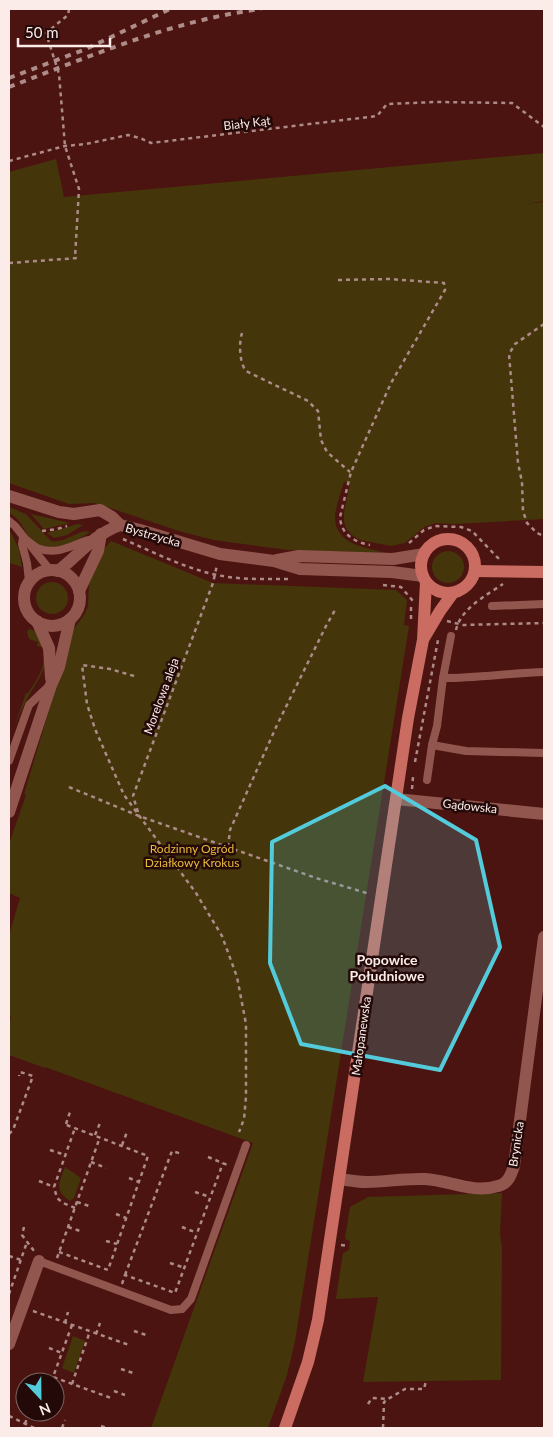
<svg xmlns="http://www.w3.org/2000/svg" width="553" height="1437" viewBox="0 0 553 1437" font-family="Lato,sans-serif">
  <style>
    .green { fill: #45350b }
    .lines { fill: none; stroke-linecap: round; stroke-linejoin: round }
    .path { stroke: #ac8b88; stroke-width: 2.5; stroke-dasharray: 4 4; stroke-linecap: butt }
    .lane { stroke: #91564e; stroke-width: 8 }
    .street { stroke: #91564e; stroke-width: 12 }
    .secondary { stroke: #ca6c61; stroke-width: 12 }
    .rail { stroke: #ad8c89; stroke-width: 4; stroke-dasharray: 6 6; stroke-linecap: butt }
    .marked { fill: #53cbdb; fill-opacity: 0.2; stroke: #53cbdb; stroke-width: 4; stroke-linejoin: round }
    .labels { text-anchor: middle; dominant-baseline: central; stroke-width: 5; stroke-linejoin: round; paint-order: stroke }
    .street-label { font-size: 12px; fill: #fbecea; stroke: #230a08 }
    .park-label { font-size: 12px; fill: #e9ba38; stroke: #230a08 }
    .neighbourhood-label { font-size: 14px; font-weight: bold; fill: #fbecea; stroke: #230a08 }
  </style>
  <rect width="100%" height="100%" fill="#4c1410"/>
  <g class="green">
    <path d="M544,153v48l-19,3 19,-2v317l-90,5 -18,-1 -12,4 -19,16 -14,3 -31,-6 -8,-5 -6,-7 -2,-7v-9l6,-29 -6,-1c-3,10 -8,23 -9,34 -1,29 32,32 52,37l-99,-3 -74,-10 -32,-8 -87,-29 -26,1 -60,-21v-311l47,-13 8,38z"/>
    <path d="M9,507l17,7 25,27c15,3 28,-13 39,-9 -16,11 -45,26 -61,5 -7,-10 -9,-19 -20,-24z"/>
    <polygon points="31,514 70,523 44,529"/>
    <polygon points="77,524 83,525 67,535 54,538 47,533"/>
    <polygon points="9,529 19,549 22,567 9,563"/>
    <polygon points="111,541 213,583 396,590 407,600 404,625 409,626 295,1341 287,1375 268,1428 151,1428 253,1143 45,1067 45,1068 9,1055 9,1025 11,1017 9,1016 9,935 20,898 9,893 9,844 26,795 24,794 73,630 84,615 88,606 89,581 103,550"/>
    <circle cx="448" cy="567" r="16"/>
    <circle cx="52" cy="598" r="16"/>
    <path d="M29,629c5,0 8,4 11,9 15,23 -2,41 -13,61 -5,9 -9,19 -13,29l12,-35h2c10,-15 19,-27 15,-46l-6,-1 1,-4 -9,-3 -2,-7z"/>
    <path d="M65,1167l16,11 -7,20 -4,3c-16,-11 -11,-18 -5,-34z"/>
    <polygon points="502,1193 500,1234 502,1247 501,1380 363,1382 378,1297 336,1299 343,1253 349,1250 350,1241 345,1239 350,1207 368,1197"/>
    <polygon points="73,1336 85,1341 74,1373 62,1368"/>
  </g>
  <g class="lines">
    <g class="path">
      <polyline points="69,9 68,15 46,33 59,74 65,146 79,189 75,257"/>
      <polyline points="9,161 65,146 86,144 128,135 140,138 151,143 377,116 387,104 436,102 512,103 544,127"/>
      <polyline points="9,263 78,258"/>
      <path d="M338,280l51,-1 55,4 1,7 -54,93 -40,89 -11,45c1,18 15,25 30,28"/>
      <polyline points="544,324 515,344 509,354 518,463 522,482 523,511 527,523 537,533 544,536"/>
      <path d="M242,333c-3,10 -3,29 4,38l62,30 10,10 3,29 6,12 23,20"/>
      <polyline points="42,531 57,529 67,526"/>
      <path d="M123,539c30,13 61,29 94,36 24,5 49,4 73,4"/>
      <polyline points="409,543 424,530 435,526 461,527 472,531 498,558 500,558"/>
      <polyline points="383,585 401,587 413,601"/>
      <polyline points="411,619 411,607"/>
      <polyline points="447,621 463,625 544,623"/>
      <path d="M456,630c5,-22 31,-35 47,-46"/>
      <polyline points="134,676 110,669 82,665 87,704 95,729 124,795 196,893 222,936 237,977 246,1024 246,1097 244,1119 239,1132"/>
      <polyline points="415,762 438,640"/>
      <polyline points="69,787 139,816 316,878 370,894"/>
      <polyline points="412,789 413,777"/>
      <polyline points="138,812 133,796 213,583 217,565"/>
      <polyline points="228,847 230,830 277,725 326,626 335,610"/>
      <polyline points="66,1124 70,1112"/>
      <polyline points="9,1134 13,1130 33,1076 20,1072 19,1076"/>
      <polyline points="95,1135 100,1123"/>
      <polyline points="122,1145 127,1132"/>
      <polyline points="50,1150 65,1155"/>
      <polyline points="208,1157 230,1166"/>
      <polyline points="91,1162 106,1168"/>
      <polyline points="129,1178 139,1182"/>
      <polyline points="39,1181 54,1187"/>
      <polyline points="195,1192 210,1197"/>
      <polyline points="77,1202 92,1207"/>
      <polyline points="75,1208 63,1203 57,1198 54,1187 75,1128"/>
      <polyline points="116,1214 126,1218"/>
      <polyline points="24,1227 22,1235 34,1251"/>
      <polyline points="68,1227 80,1231"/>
      <polyline points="182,1227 197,1233"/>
      <polyline points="106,1241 117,1244"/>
      <polyline points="341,1245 349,1246"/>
      <polyline points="59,1252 108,1270 148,1156 64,1124"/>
      <polyline points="9,1256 21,1260"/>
      <polyline points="57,1258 100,1137"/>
      <polyline points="170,1263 185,1268"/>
      <polyline points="125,1275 172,1151 182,1154"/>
      <polyline points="122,1284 125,1275 175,1293 223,1163"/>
      <polyline points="9,1294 27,1242"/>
      <polyline points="33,1311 129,1345"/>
      <polyline points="65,1323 68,1312"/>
      <polyline points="72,1325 53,1377 111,1398"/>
      <polyline points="134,1331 146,1335"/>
      <polyline points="96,1334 100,1323"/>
      <polyline points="49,1348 62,1353"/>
      <polyline points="121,1369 133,1373"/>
      <polyline points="72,1384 90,1331"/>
      <polyline points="114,1391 125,1395"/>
      <polyline points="368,1404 372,1398 388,1399 405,1389 424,1389 426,1381"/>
      <polyline points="9,1416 34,1428"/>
      <polyline points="25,1424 29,1412"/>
      <polyline points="101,1426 107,1428"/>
      <polyline points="62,1428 65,1420"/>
      <polyline points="383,1428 384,1402 387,1400"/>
    </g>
    <g class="lane">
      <polyline points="9,521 15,526 50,570"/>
      <path d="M23,538c6,3 12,10 17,11 19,6 32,-4 48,-9"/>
      <polyline points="23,538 22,544 27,563 29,581"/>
      <polyline points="492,606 544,604"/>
      <polyline points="443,678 451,636"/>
      <polyline points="432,745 466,751 544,753"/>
      <polyline points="9,761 29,705 49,686"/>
      <path d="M427,780l5,-35 5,-19 6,-48c34,0 67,-5 101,-6"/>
      <polyline points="39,1261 171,1310 182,1309 191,1299 246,1145"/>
    </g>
    <g class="street">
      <polyline points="9,496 59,512 74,514 100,510 112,517 120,525 140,530 220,554 274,561 300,569 392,572 423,576"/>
      <polyline points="277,560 299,556 393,559 424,554"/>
      <circle cx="52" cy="598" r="28"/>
      <path d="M58,571c23,-18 34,-35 62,-46"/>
      <polyline points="79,591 98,551 101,534"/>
      <polyline points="37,621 49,648 51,678"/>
      <polyline points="396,799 544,814"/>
      <polyline points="9,812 51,685 59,667 70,619"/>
      <path d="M339,1179c9,1 19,3 27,3 20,0 40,-4 59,-3 24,1 47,15 73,7 10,-2 13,-11 16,-20l30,-229"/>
      <polyline points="9,1344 39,1261"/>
    </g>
    <g class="secondary">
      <circle cx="448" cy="566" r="27"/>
      <polyline points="475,571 544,572"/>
      <polyline points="424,638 440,611 453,593"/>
      <polyline points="285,1428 308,1362 318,1320 408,718 423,640 426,582"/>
    </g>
    <g class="rail">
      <polyline points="9,78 86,49 170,9"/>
      <path d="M9,87c82,-31 165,-67 252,-78"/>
    </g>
  </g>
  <path class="marked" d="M385,786l91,54 24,107 -60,123 -139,-26 -31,-81 2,-121z"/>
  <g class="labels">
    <g class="street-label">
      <text transform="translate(247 123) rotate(-7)">Biały Kąt</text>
      <text transform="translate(153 535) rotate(16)">Bystrzycka</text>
      <text transform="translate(161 696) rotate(-70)">Morelowa aleja</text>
      <text transform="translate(470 806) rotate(6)">Gądowska</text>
      <text transform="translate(361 1036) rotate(-82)">Małopanewska</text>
      <text transform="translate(516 1144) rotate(-81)">Brynicka</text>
    </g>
    <g class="park-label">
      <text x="192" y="848">Rodzinny Ogród<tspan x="192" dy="14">Działkowy Krokus</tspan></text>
    </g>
    <g class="neighbourhood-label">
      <text x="387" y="959">Popowice<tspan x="387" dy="16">Południowe</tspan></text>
    </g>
  </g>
  <rect width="553" height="1437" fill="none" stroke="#fbecea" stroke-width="20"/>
  <g transform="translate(40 1397) rotate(158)"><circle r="24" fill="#230a08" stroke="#796462"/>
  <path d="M0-4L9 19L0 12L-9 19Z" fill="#53cbdb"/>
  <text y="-8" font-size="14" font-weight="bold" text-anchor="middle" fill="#fbecea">N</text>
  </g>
  <path d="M18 38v8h92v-8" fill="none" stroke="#fbecea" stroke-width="2.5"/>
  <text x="25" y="38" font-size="15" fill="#fbecea" stroke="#230a08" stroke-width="4" paint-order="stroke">50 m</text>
</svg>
